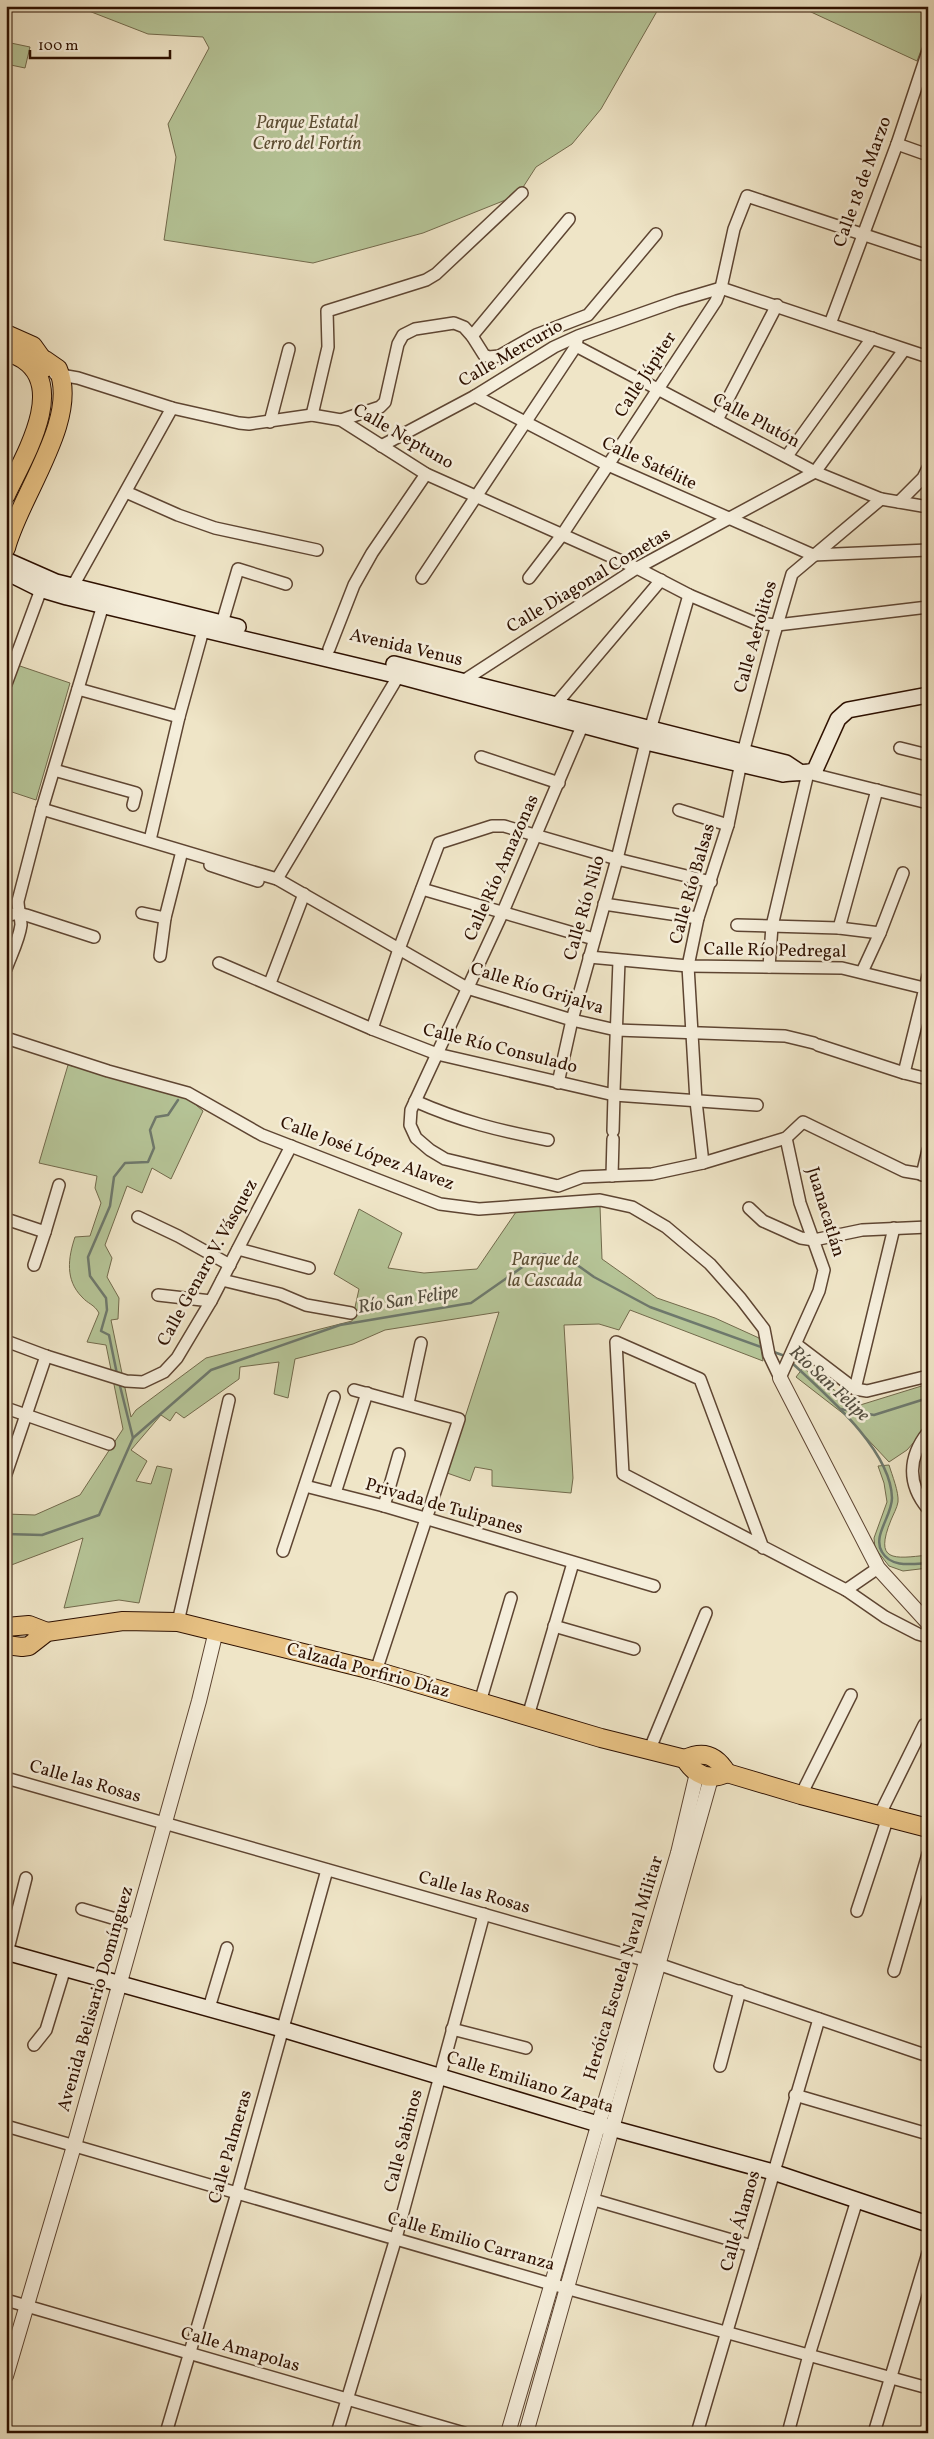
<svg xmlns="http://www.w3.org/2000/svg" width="934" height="2439" viewBox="0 0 934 2439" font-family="Vollkorn,serif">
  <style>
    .green { fill: #b6c598; stroke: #726a4c }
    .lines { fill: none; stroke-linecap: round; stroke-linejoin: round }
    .stream { stroke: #6e796d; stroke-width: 2.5 }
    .minor-casing { stroke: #5e4532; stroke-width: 14 }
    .tertiary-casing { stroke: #5e4532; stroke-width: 16 }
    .secondary-casing { stroke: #2d1000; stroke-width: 18 }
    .primary-casing { stroke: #2d1000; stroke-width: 20 }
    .minor { stroke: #f5eedb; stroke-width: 11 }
    .tertiary { stroke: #f5eedb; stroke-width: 14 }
    .secondary { stroke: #f5eedb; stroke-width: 15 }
    .primary { stroke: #e8c284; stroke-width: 18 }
    .labels { text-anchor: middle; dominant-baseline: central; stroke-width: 5; stroke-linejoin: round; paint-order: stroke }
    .park-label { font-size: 18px; font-style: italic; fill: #5d4f35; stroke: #f5eedb }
    .street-label { font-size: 18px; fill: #2d1000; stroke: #f5eedb }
    .water-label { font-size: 19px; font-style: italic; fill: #534d3f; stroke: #f5eedb }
  </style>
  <rect width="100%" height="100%" fill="#efe5c7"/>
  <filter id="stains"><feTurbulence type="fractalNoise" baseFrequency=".004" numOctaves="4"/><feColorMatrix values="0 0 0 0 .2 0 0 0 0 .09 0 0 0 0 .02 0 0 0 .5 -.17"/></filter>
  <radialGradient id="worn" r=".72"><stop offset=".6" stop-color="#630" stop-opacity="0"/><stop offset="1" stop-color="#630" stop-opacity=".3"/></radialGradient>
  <g class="green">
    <polygon points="76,6 660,6 601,109 572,144 536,167 518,195 423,233 313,263 164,240 176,157 168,124 209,48 203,37 148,34"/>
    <polygon points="798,6 928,6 928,47 923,45 917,61"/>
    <polygon points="6,42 30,47 25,68 6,64"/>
    <polygon points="17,665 70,683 36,800 6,790 6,698"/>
    <path d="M68,1065l113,27 22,19 -32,68 -19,-11 -10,25 -15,-7 -22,59 7,13 -5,19 12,21 -1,21 -7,1 20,97 5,-7 70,-52 146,-37 7,-32 -25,-15 25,-65 43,24 -14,35 36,5 53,-4 39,-57 84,-6 2,53 55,39 58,20 44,20 4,23 -133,-51 -11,20 -20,-6 -35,1 9,153 -2,15 -79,-7v-16l-17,-3 -5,14 -23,-8 52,-161 -114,18 -32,14 -58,15 -7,39 -14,-4 5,-32 -39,5 -1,12 -55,39 -8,-6 -6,9 -9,-6 -30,35 16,11 -11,20 15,3 6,-18 15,3 -33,134 -20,-3 -55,8 19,-70 -77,29v-53l29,1 45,-20 43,-66 -17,-84 -19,-3 12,-29c-5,-9 -11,-9 -17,-16 -17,-17 -14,-39 -7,-60l15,-1 11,-33 -6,-15 2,-12 -58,-13z"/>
    <polygon points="803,1368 857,1406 928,1384 928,1426 907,1450 889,1462 845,1415 796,1377"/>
    <path d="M889,1465c3,10 10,27 9,37 -1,6 -5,13 -7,18 -17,42 2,39 37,35v13l-25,3 -14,-5 -14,-18 -1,-10 13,-36 -3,-19 -6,-17z"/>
  </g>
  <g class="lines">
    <g class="stream">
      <polyline points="771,1351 785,1356"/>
      <path d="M791,1362c33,31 100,87 101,136 0,18 -20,38 -10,54 9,16 30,12 46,11"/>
      <polyline points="117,1374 109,1335 101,1331 107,1310 106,1298 90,1276 88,1257 110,1206 114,1177 125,1163 148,1162 154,1148 150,1130 156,1117 168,1115 178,1100"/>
      <polyline points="119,1382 133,1438"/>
      <polyline points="841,1409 874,1415 928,1398"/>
      <polyline points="6,1534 42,1535 99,1515 133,1438 211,1370 340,1325 471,1303 541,1254 566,1257 594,1277 650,1307 764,1348"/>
    </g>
    <g class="minor-casing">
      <g id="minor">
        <polyline points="897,144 928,155"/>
        <polyline points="721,288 928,357"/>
        <polyline points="830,324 897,144 928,51"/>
        <polyline points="472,336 569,219"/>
        <polyline points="576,346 815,472 881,499 928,507"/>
        <polyline points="55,374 78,378 172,408 239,423 249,424 312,415 341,420 426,474 637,568 689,595 755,623 777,625 928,607"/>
        <polyline points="475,396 608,465 813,555 928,550"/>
        <polyline points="312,415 328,347 327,311 426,280 436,274 522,193"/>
        <polyline points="341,420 380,407 385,402 398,344 403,335 415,329 454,323 464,327 472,336 484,355 489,357 499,356 536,335 588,315 656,234"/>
        <polyline points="717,420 777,305"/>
        <polyline points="270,422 289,349"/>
        <polyline points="381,446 475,396 554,347 578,336 677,301 721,288"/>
        <polyline points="787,456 872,338"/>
        <polyline points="126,492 178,515 215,528 317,550"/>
        <polyline points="899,502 923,478 928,468"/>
        <polyline points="422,578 576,346 577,340"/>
        <polyline points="529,578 562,535 716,301 721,288 734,229 747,196 928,256"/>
        <polyline points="69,593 172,408"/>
        <polyline points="220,630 238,569 286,584"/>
        <polyline points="329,649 354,585 372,553 426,474"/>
        <polyline points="463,681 637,568 815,472 904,350"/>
        <polyline points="6,684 43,584"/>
        <polyline points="78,689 179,717"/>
        <polyline points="551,710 661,580"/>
        <polyline points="586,717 502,914 411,1110 410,1125 416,1138 430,1150 445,1159 558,1186 582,1177 652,1174 703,1163 786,1138 803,1122 904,1171 928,1175"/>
        <polyline points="650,730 689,595"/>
        <polyline points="900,748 928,755"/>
        <polyline points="481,757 559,783"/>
        <polyline points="54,770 136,793 133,805"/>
        <polyline points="42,809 277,879 467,988 572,1020 616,1030 785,1036 814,1043"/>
        <polyline points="679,810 728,825"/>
        <polyline points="150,840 179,717 205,623"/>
        <polyline points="210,865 258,881"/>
        <polyline points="277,879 402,670"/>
        <polyline points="422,889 594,939"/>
        <polyline points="604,904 698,918"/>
        <polyline points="142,913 165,918 181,855"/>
        <polyline points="6,916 18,913 26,915 94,937"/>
        <polyline points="737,925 839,928 880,933"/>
        <polyline points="839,928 877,790"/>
        <polyline points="160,956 165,918"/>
        <polyline points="589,957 688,966 842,968 928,989"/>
        <polyline points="219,963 372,1029 437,1054 614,1095 757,1105"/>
        <polyline points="769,967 772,926 808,773 928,803"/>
        <path d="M6,969c5,-14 13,-29 15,-44 0,-7 -3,-16 -3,-24l24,-92 61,-204"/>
        <polyline points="862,972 880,933 903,873"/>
        <polyline points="270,983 304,894"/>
        <polyline points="372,1029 399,949 439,843 492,826 504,826 617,859 711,882"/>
        <polyline points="6,1038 108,1071 188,1093 262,1135 440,1204 479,1209 600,1200 632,1207 666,1227 710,1264 741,1299 764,1329 769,1355 780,1378"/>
        <polyline points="818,1045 904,1073 928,1079"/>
        <polyline points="904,1073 928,976"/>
        <polyline points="558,1083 572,1020 617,859 646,742"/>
        <polyline points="614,1091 619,961"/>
        <path d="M415,1101c45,20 85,30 133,39"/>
        <polyline points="613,1131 614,1095"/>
        <polyline points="703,1163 696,1101 688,966 698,918 728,825 743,753 773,639 792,574 881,499"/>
        <polyline points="922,1175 928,1150"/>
        <polyline points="612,1176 613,1139"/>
        <polyline points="749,1208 763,1221 801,1238 814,1240 862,1230 928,1227"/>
        <polyline points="138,1217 178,1236 230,1265"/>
        <polyline points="6,1219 45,1232 59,1185"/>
        <polyline points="238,1249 309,1268"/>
        <polyline points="34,1265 45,1232"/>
        <polyline points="222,1280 280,1294 306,1305 351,1313"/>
        <polyline points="158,1295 211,1301"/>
        <polyline points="6,1341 46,1356 126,1381 143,1382 164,1372 177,1358 211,1301 291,1146"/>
        <polyline points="796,1344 855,1389 867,1391 928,1376"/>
        <polyline points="780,1378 819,1291 824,1270 800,1203 786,1138"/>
        <polyline points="855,1389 894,1228"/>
        <polyline points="354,1390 459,1419 376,1671"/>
        <polyline points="408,1403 421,1343"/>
        <polyline points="6,1408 109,1444"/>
        <path d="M928,1432c-20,25 -21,52 0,77"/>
        <polyline points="6,1474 46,1356"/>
        <polyline points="305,1486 384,1506 654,1586"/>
        <polyline points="335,1493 367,1393"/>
        <polyline points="384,1506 399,1454"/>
        <polyline points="763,1548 700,1379 616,1342 623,1474 846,1590 885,1617 918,1634 928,1637"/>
        <polyline points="283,1551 334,1397"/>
        <polyline points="846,1590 878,1568"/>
        <polyline points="178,1622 229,1400"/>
        <polyline points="554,1626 634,1649"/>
        <polyline points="480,1702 511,1598"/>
        <polyline points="528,1716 573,1563"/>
        <polyline points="649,1751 706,1613"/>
        <polyline points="6,1778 658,1964 928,2056"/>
        <polyline points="801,1795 851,1695"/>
        <polyline points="880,1814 924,1725"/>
        <polyline points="82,1909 136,1925"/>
        <polyline points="857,1911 888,1817"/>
        <polyline points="7,1953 26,1878"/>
        <polyline points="894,1971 928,1854"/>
        <polyline points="209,2008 227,1948"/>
        <polyline points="452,2029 526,2048"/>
        <polyline points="34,2045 46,2030 65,1968"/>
        <polyline points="720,2066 740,1991"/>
        <polyline points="795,2095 928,2134"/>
        <polyline points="6,2126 551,2284 928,2388"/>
        <polyline points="591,2199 752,2246"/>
        <polyline points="6,2300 464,2433"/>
        <polyline points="166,2433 237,2193 327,1870"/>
        <polyline points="337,2433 396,2238 484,1914"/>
        <polyline points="697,2433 819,2019"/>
        <polyline points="788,2433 809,2355 857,2200"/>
        <polyline points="874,2433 928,2253"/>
      </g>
    </g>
    <g class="tertiary-casing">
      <g id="tertiary">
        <polyline points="780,1378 878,1568 928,1623"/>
        <polyline points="6,2376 74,2146 199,1701 216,1631"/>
        <polyline points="508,2433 678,1853 697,1773"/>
        <polyline points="526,2433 711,1778"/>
      </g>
    </g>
    <g class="secondary-casing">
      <g id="secondary">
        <polyline points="6,560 56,582 238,627"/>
        <path d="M6,572l34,17 27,8 332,79 247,66 137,32c9,-2 26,0 32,-4l23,-51 10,-9 80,-15"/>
        <polyline points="394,664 786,763 798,771"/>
        <polyline points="6,1952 282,2029 611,2128 773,2172 928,2224"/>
      </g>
    </g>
    <g class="primary-casing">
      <g id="primary">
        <polyline points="6,334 33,346 48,367"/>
        <path d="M6,352c6,2 13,4 18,8 43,29 -2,100 -18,135"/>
        <path d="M6,548c13,-51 74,-129 52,-179l-13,-9 -21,-1"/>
        <polyline points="6,1627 29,1625 47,1632"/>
        <polyline points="6,1645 22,1647 29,1646 47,1632 123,1621 178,1622 376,1671 601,1738 685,1759"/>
        <path d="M685,1759c19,-9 31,-4 42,14"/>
        <path d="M685,1759c10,17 25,22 42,14"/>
        <polyline points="727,1773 801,1795 928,1828"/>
      </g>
    </g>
    <use href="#minor" class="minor"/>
    <use href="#tertiary" class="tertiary"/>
    <use href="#secondary" class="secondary"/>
    <use href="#primary" class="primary"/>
  </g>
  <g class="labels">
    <g class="park-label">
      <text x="307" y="123">Parque Estatal<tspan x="307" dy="21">Cerro del Fortín</tspan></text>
      <text x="545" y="1260">Parque de<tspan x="545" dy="21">la Cascada</tspan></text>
    </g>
    <g class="street-label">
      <text transform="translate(863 182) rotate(-70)">Calle 18 de Marzo</text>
      <text transform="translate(511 354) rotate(-30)">Calle Mercurio</text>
      <text transform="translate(646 375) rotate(-57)">Calle Júpiter</text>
      <text transform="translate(756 421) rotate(28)">Calle Plutón</text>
      <text transform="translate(403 437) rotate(30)">Calle Neptuno</text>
      <text transform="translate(649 464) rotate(25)">Calle Satélite</text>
      <text transform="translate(589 581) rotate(-31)">Calle Diagonal Cometas</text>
      <text transform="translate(756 637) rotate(-74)">Calle Aerolitos</text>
      <text transform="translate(406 648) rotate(13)">Avenida Venus</text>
      <text transform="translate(502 868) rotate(-66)">Calle Río Amazonas</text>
      <text transform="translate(693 884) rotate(-74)">Calle Río Balsas</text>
      <text transform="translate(585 908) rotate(-74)">Calle Río Nilo</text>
      <text transform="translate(775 951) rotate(1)">Calle Río Pedregal</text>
      <text transform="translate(537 989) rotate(17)">Calle Río Grijalva</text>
      <text transform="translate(500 1049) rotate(14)">Calle Río Consulado</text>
      <text transform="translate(367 1154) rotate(20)">Calle José López Alavez</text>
      <text transform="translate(825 1212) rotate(73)">Juanacatlán</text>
      <text transform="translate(208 1263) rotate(-61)">Calle Genaro V. Vásquez</text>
      <text transform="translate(444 1507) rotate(16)">Privada de Tulipanes</text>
      <text transform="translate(368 1671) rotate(15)">Calzada Porfirio Díaz</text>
      <text transform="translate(85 1782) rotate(16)">Calle las Rosas</text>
      <text transform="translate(474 1893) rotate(16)">Calle las Rosas</text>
      <text transform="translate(624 1968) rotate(-73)">Heróica Escuela Naval Militar</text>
      <text transform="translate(96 1999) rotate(-74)">Avenida Belisario Domínguez</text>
      <text transform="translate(530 2083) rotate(17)">Calle Emiliano Zapata</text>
      <text transform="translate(404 2141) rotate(-75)">Calle Sabinos</text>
      <text transform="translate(231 2147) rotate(-74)">Calle Palmeras</text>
      <text transform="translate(741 2221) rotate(-74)">Calle Álamos</text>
      <text transform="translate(471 2242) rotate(16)">Calle Emilio Carranza</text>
      <text transform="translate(240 2350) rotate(16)">Calle Amapolas</text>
    </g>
    <g class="water-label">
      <text transform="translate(408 1300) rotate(-9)">Río San Felipe</text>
      <text transform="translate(829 1384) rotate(43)">Río San Felipe</text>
    </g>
  </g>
  <rect width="934" height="2439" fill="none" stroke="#efe5c7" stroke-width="25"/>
  <rect x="8" y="8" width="919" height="2424" fill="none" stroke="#2d1000" stroke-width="2.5"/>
  <rect x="12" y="12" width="909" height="2414" fill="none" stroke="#2d1000"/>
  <path d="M30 50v8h140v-8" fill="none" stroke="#2d1000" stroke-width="2.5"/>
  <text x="38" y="50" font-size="15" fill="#2d1000" stroke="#f5eedb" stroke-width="4" paint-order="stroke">100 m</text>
  <rect width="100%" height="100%" filter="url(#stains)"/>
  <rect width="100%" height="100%" fill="url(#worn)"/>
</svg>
